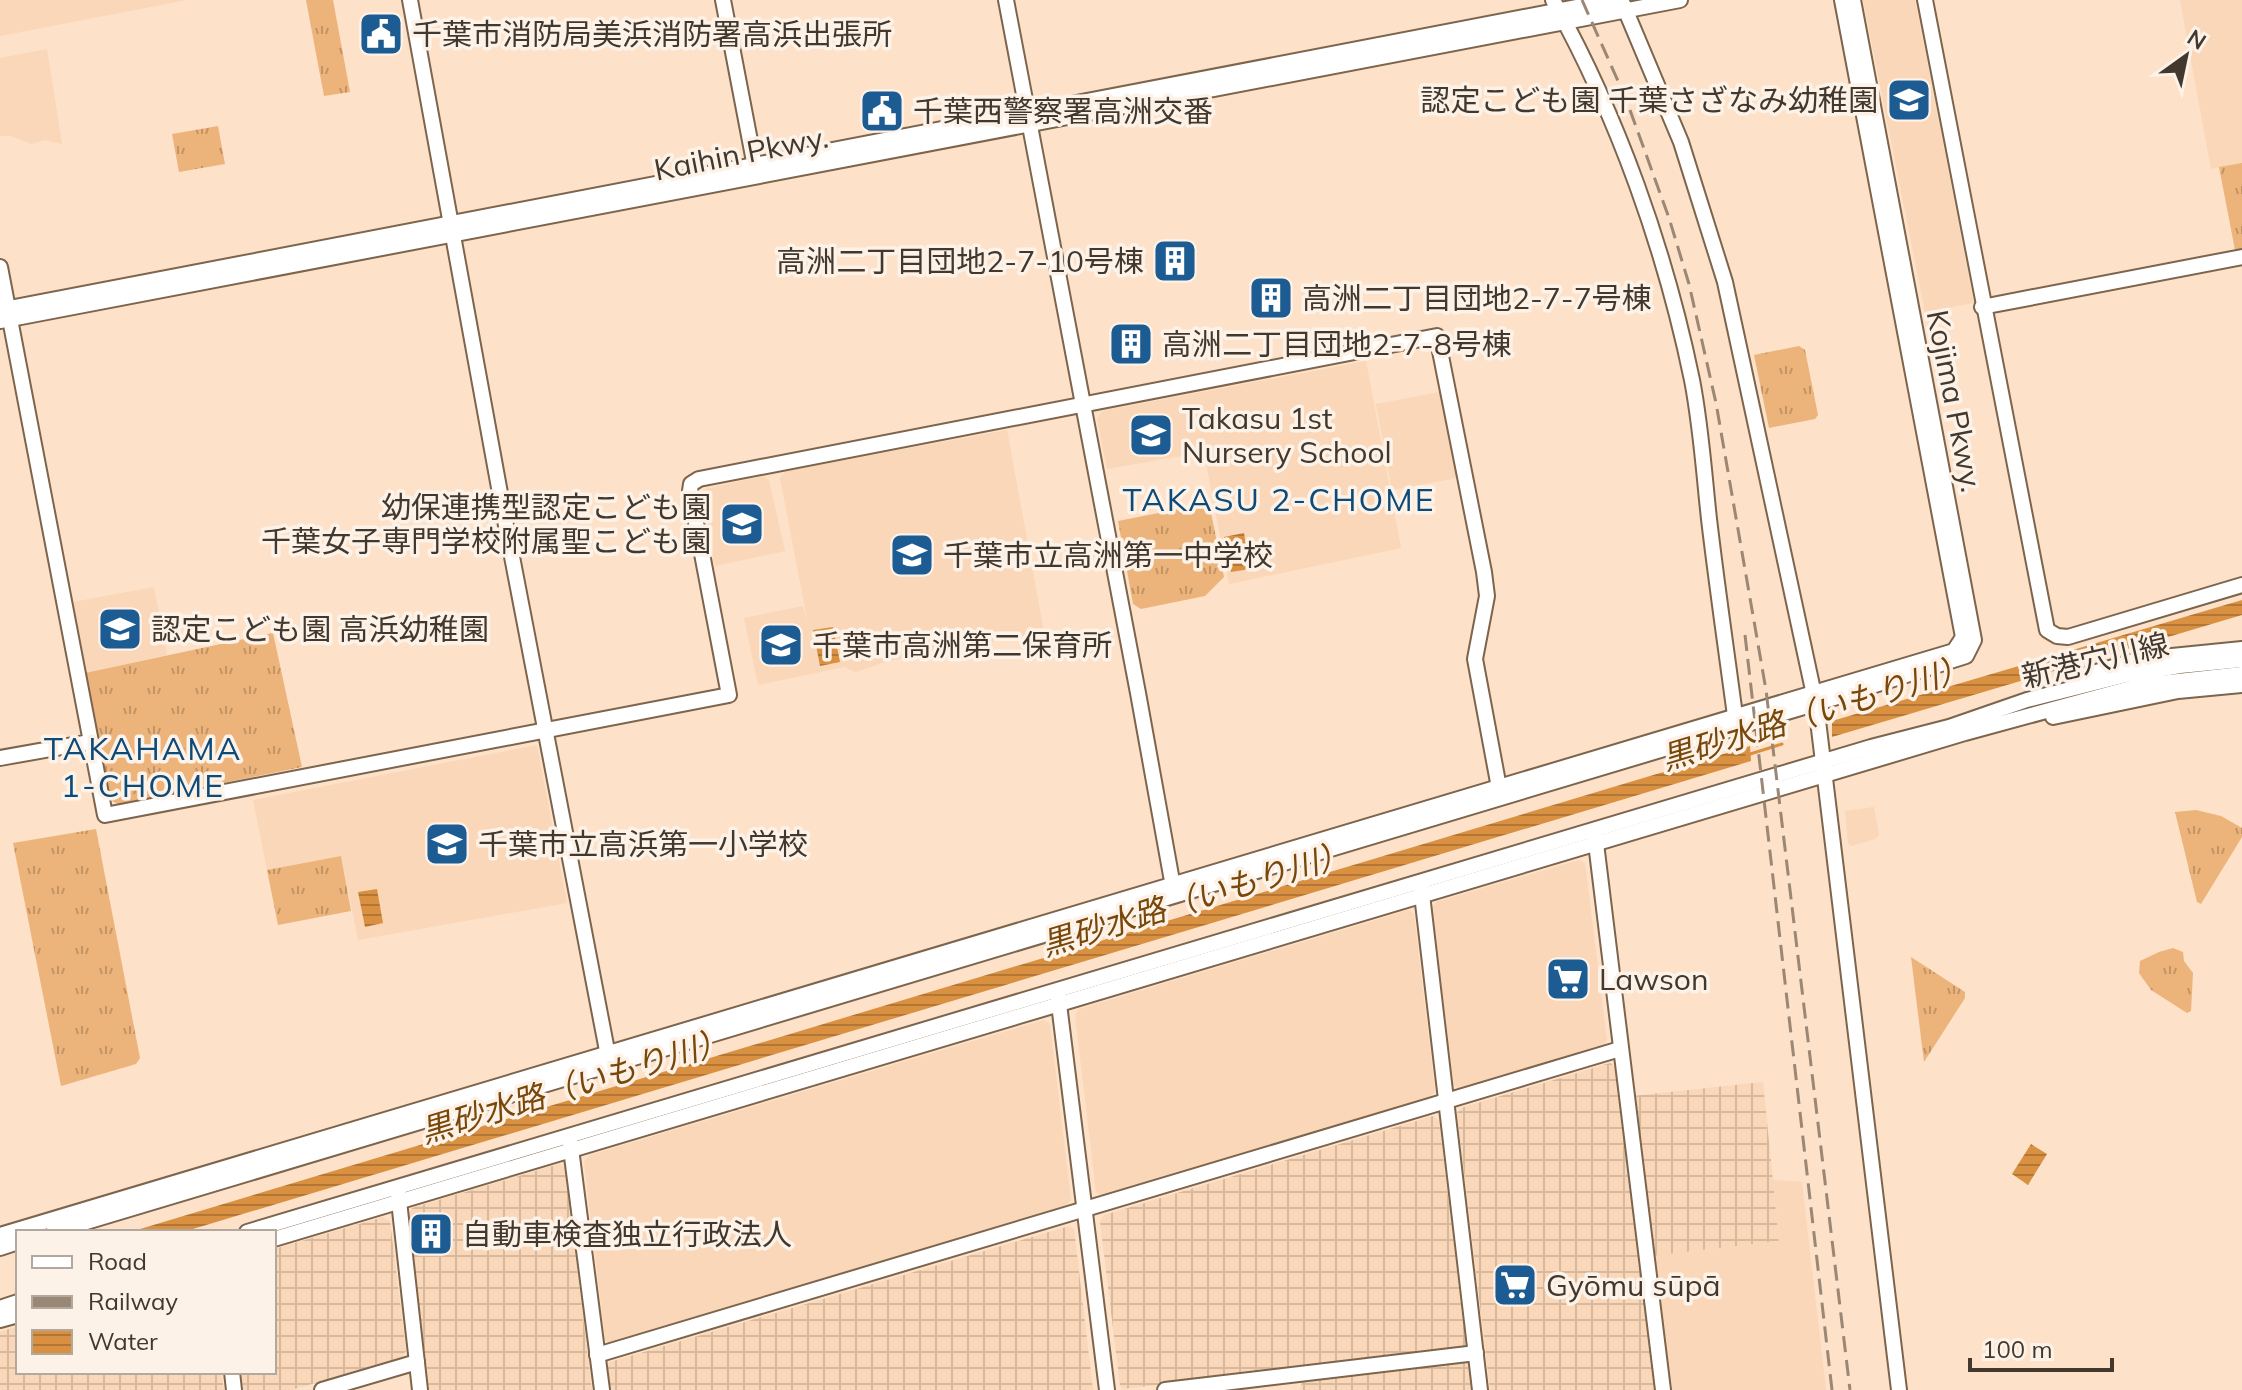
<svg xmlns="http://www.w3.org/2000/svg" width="2242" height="1390" viewBox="0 0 2242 1390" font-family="Mulish,'Noto Sans JP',sans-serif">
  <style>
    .built { fill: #f9d7b8 }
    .industrial { fill: url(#industrial-grid) }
    .grass { fill: url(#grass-tufts) }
    .water { fill: url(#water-rules) }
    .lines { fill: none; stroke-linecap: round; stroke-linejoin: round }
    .stream { stroke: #da9041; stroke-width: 3 }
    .tertiary-casing { stroke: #7c644d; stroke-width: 18 }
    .tertiary { stroke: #fff; stroke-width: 14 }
    .rail { stroke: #9a8775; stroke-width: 3; stroke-dasharray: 16 8; stroke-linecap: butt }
    .labels { text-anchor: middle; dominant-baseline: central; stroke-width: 7; stroke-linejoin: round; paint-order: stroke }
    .poi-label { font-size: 30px; fill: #43382d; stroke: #fdf2e8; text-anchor: start }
    .street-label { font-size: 30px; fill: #43382d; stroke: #fdf2e8 }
    .neighbourhood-label { font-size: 32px; letter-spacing: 2px; fill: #0c4a7a; stroke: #fdf2e8 }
    .water-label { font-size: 32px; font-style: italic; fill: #784709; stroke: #fdf2e8 }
  </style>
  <defs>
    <pattern id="industrial-grid" width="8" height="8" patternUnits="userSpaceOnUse" patternTransform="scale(2)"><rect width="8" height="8" fill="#f9d7b8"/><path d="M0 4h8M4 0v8" fill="none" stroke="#d7b99e"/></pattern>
    <pattern id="grass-tufts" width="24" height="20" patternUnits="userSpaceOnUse" patternTransform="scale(2)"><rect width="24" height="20" fill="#ecb37b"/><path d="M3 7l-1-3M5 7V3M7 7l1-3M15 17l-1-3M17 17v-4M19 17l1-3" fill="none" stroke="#c19365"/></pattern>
    <pattern id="water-rules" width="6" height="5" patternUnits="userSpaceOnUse" patternTransform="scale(2)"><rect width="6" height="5" fill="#da9041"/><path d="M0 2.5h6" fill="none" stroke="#b27737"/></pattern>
  </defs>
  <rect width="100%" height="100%" fill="#fde1c8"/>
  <g class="built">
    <polygon points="0,0 187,0 0,36"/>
    <polygon points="1863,0 1915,0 1974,303 1925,312"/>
    <polygon points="2180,0 2242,0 2242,163 2211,169"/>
    <polygon points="47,49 62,144 45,140 31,144 11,136 0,136 0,58"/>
    <polygon points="1366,361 1401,548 1229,584 1204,452 1107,469 1097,419 1102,411"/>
    <polygon points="1440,392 1457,478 1392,490 1376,404"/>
    <polygon points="1007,430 1044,632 888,661 856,672 844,667 758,685 744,618 803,606 808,624 780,478 786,471"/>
    <polygon points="763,476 769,480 785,551 715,566 699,496 705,489"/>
    <polygon points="154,587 167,655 85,673 73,602"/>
    <polygon points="537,745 567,903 358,940 341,856 267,870 253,800"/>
    <polygon points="1874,807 1879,835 1875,839 1851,846 1848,843 1845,811"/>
    <polygon points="1579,860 1585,863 1607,1040 1603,1046 1459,1089 1454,1085 1432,908 1436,902"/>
    <polygon points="1409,910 1414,914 1435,1091 1430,1097 1102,1196 1096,1192 1075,1015 1079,1009"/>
    <polygon points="1044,1020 1050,1024 1071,1200 1067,1205 609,1343 605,1340 584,1161 590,1155"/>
    <polygon points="1773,1180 1802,1182 1826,1390 1666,1390 1651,1256 1779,1241"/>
  </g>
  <g class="industrial">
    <polygon points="1610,1063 1616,1067 1655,1390 1490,1390 1457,1113 1461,1108"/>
    <polygon points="1763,1082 1779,1241 1651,1256 1632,1096"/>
    <polygon points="1433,1116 1439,1121 1466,1345 1463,1349 1123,1389 1120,1386 1100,1221 1104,1215"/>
    <polygon points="559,1164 565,1168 592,1390 429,1390 408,1214 412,1208"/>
    <polygon points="383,1217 390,1221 406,1351 402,1357 292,1390 242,1390 240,1372 274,1372 274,1249"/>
    <polygon points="1069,1226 1074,1229 1093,1390 610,1390 607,1367 610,1362"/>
    <polygon points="18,1326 18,1372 221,1372 224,1390 0,1390 0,1332"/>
    <polygon points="1465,1362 1468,1364 1471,1390 1300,1390 1302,1381"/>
  </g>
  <g class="grass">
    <polygon points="306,0 333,0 350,92 324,96"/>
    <polygon points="218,126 225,164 179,172 172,134"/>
    <polygon points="2242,163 2242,253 2236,255 2219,167"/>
    <polygon points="1799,346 1805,350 1818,415 1815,419 1769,428 1754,355"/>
    <polygon points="1209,503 1224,577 1205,596 1141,609 1133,604 1118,521"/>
    <polygon points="273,633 302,767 118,804 108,799 85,673"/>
    <polygon points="2196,810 2221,816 2242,828 2242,837 2201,904 2197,902 2175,812"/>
    <polygon points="96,829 140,1058 136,1064 61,1086 13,843"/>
    <polygon points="341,856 351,911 278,925 267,870"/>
    <polygon points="2173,948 2183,952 2184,961 2193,973 2191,1011 2187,1013 2151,990 2139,973 2140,961 2159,952"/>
    <polygon points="1911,957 1965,992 1965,998 1924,1062"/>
  </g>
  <g class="water">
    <polygon points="1244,533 1250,569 1231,572 1224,537"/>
    <polygon points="2242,600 2242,615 1832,737 1832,721"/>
    <polygon points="833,627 840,662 820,666 813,630"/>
    <polygon points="1750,746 1751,761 183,1232 130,1232"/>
    <polygon points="377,889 383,923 365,927 358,892"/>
    <polygon points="2031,1144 2047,1154 2028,1185 2012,1174"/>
  </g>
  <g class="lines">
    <polyline class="stream" points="1747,755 1782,744"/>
    <g class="tertiary-casing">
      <g id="tertiary">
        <polyline points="410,0 504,515 609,1061"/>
        <polyline points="723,0 756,172"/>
        <polyline points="1006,0 1138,693 1174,892"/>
        <path d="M1553,0c65,117 112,249 139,380 9,46 12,93 17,139 8,68 18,136 27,204"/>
        <polyline points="1925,0 2047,630 2057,636 2068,637 2242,585"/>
        <polyline points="1623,4 1681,142 1725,282 1816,704 1899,1390"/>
        <polyline points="0,267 105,815 729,695 690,491 691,484 699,479 1437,336 1484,572 1487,596 1475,659 1500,793"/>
        <polyline points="1982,307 2242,257"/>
        <polyline points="0,310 1613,0"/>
        <polyline points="0,321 1680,0"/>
        <polyline points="2075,678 2142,659 2242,649"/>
        <polyline points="2053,717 2178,691 2242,685"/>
        <polyline points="0,758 90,742"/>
        <polyline points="1595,835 1663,1390"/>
        <polyline points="1421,886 1480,1390"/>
        <polyline points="1058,996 1107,1390"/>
        <polyline points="570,1141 602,1390"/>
        <polyline points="398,1192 420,1390"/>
        <polyline points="53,1232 1834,698 1966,656 1974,640 1853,0"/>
        <polyline points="247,1232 1871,747 1949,727 2027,700 2126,675 2180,666 2242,660"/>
        <polyline points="0,1235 1954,651 1963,637 1842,0"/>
        <polyline points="274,1239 1965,733 2142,685 2242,674"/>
        <polyline points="0,1248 18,1242"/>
        <polyline points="0,1308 18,1302"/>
        <polyline points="0,1320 18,1315"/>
        <polyline points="597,1355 1620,1049"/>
        <polyline points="232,1372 234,1390"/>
        <polyline points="322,1390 417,1362"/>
        <polyline points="1165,1390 1476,1353"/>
      </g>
    </g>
    <use href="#tertiary" class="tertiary"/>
    <g class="rail">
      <polyline points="1582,0 1626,99 1669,218 1689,284 1716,403 1766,690 1850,1390"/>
      <polyline points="1745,635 1832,1390"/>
    </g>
  </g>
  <defs>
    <g id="civic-square" transform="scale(2.3)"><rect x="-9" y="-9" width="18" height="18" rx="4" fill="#1c5c92" stroke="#fdf2e8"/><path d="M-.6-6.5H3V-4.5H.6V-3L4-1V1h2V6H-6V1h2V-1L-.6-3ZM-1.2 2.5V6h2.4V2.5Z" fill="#fff"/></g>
    <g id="school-square" transform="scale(2.3)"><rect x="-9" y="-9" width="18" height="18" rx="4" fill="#1c5c92" stroke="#fdf2e8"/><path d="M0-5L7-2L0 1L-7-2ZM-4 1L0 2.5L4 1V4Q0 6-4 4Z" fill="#fff"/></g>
    <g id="building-square" transform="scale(2.3)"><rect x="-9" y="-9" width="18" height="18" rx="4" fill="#1c5c92" stroke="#fdf2e8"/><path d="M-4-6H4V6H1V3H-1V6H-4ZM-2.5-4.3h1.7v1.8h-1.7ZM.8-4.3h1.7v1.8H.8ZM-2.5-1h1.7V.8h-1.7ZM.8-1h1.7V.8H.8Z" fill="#fff"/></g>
    <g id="supermarket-square" transform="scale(2.3)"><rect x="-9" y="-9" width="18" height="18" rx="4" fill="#1c5c92" stroke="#fdf2e8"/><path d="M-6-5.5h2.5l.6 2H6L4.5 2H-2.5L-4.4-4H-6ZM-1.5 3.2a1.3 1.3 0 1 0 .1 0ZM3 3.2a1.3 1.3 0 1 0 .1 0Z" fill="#fff"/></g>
  </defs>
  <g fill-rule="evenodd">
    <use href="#civic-square" x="381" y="34"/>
    <use href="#school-square" x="1909" y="100"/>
    <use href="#civic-square" x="882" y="111"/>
    <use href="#building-square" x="1175" y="261"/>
    <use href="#building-square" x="1271" y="298"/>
    <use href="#building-square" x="1131" y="344"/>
    <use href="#school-square" x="1151" y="435"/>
    <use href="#school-square" x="742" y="524"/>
    <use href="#school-square" x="912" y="555"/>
    <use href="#school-square" x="120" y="629"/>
    <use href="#school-square" x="781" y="645"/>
    <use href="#school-square" x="447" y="844"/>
    <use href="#supermarket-square" x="1568" y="979"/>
    <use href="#building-square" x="431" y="1234"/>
    <use href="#supermarket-square" x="1515" y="1285"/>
  </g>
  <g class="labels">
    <g class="poi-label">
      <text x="412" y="34">千葉市消防局美浜消防署高浜出張所</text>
      <text x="1878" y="100" text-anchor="end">認定こども園 千葉さざなみ幼稚園</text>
      <text x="913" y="111">千葉西警察署高洲交番</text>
      <text x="1144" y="261" text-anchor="end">高洲二丁目団地2-7-10号棟</text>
      <text x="1302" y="298">高洲二丁目団地2-7-7号棟</text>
      <text x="1162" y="344">高洲二丁目団地2-7-8号棟</text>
      <text x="1182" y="418">Takasu 1st<tspan x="1182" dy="34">Nursery School</tspan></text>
      <text x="711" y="507" text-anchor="end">幼保連携型認定こども園<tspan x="711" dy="34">千葉女子専門学校附属聖こども園</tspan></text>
      <text x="943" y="555">千葉市立高洲第一中学校</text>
      <text x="151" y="629">認定こども園 高浜幼稚園</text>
      <text x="812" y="645">千葉市高洲第二保育所</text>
      <text x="478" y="844">千葉市立高浜第一小学校</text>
      <text x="1599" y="979">Lawson</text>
      <text x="462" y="1234">自動車検査独立行政法人</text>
      <text x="1546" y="1285">Gyōmu sūpā</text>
    </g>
    <g class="street-label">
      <text transform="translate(741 153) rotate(-11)">Kaihin Pkwy.</text>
      <text transform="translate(1955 401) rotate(79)">Kojima Pkwy.</text>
      <text transform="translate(2095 660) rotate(-13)">新港穴川線</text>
    </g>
    <g class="neighbourhood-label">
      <text x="1279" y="499">TAKASU 2-CHOME</text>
      <text x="143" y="748">TAKAHAMA<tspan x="143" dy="37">1-CHOME</tspan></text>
    </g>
    <g class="water-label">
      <text transform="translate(1815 712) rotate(-17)">黒砂水路（いもり川）</text>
      <text transform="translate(1195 898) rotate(-17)">黒砂水路（いもり川）</text>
      <text transform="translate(574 1085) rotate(-17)">黒砂水路（いもり川）</text>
    </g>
  </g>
  <rect x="16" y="1230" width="260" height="144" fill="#fdf2e8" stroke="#b3a89d" stroke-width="2"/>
  <rect x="32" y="1256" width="40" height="12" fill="#ffffff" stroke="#b3a89d" stroke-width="2"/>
  <text x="88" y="1270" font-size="24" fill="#43382d">Road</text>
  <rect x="32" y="1296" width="40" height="12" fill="#9a8775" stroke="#b3a89d" stroke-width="2"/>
  <text x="88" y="1310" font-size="24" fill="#43382d">Railway</text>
  <rect x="32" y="1330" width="40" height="24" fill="url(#water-rules)" stroke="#b3a89d" stroke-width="2"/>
  <text x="88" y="1350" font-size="24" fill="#43382d">Water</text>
  <g transform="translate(2186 56) rotate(33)" stroke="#fdf2e8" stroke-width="6" paint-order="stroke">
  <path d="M0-6L14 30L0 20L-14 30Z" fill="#43382d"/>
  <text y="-12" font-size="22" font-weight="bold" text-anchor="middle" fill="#43382d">N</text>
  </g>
  <path d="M1970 1358v12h142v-12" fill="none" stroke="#43382d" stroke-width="4"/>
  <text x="1982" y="1358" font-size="24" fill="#43382d" stroke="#fdf2e8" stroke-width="6" paint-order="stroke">100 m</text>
</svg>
